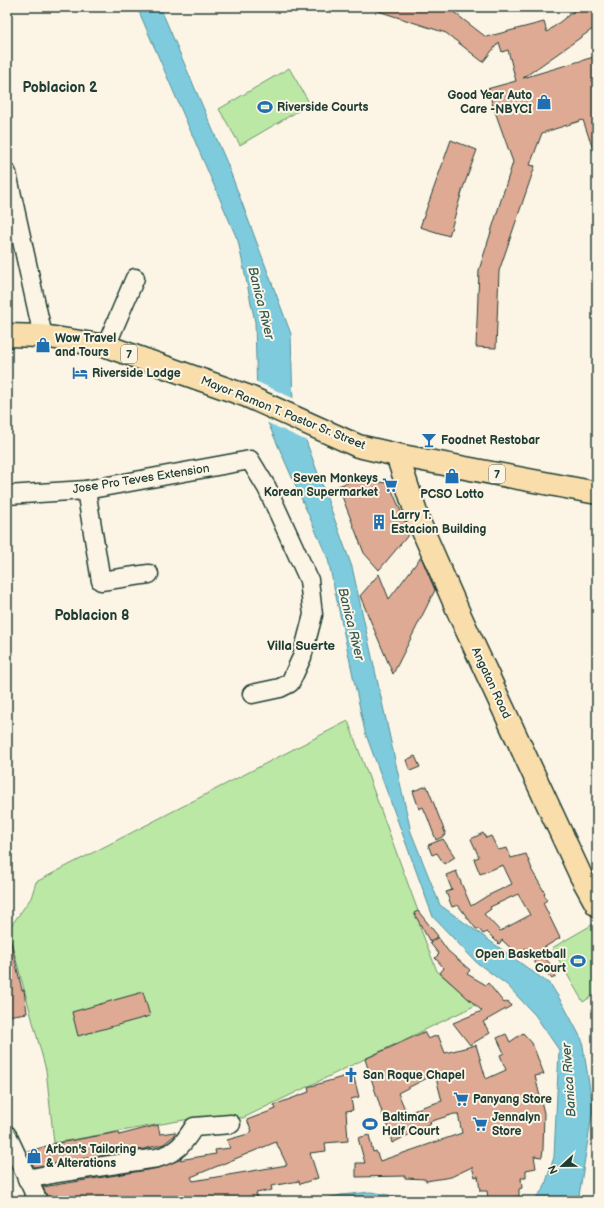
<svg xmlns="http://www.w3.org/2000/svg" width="604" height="1208" viewBox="0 0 604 1208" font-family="'Balsamiq Sans',sans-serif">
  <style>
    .green { fill: #bce8a5; stroke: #6e926c }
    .water { fill: #7ecbdd; stroke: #589299 }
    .pier { fill: #fcf5e5 }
    .building { fill: #dfaa94; stroke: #1f3d34; fill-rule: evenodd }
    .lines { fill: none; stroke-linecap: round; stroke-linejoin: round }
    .minor-casing { stroke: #1f3d34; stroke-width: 21 }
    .major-casing { stroke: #1f3d34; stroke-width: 25 }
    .minor { stroke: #fcf5e5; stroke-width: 18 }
    .major { stroke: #f9deab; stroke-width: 22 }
    .labels { text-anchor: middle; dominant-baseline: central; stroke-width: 4; stroke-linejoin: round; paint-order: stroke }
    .shield { fill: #fcf5e5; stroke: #617469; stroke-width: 1 }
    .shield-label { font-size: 11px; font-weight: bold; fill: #1f3d34 }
    .poi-label { font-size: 12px; font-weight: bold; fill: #1f3d34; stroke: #fcf5e5; text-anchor: start }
    .street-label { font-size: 12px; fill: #1f3d34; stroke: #fcf5e5 }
    .water-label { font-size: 13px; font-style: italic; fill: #325956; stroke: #fcf5e5 }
    .neighbourhood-label { font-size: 13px; font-weight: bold; fill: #1f3d34; stroke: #fcf5e5 }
    .quarter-label { font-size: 14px; font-weight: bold; fill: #1f3d34; stroke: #fcf5e5 }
  </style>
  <rect width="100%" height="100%" fill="#fcf5e5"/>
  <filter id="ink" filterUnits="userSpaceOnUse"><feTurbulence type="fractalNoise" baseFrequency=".025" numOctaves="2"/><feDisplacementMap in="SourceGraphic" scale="8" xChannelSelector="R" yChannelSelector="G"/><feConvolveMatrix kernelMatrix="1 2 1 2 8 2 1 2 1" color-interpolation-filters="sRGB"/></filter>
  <g filter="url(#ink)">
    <g class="green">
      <polygon points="289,68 310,104 240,145 219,109"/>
      <polygon points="348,721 422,922 419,925 437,971 476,1005 243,1118 221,1116 201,1117 54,1143 46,1070 8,930 31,898 36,882"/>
      <polygon points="597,922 597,993 583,1002 552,948"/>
    </g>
    <g class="water">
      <polygon points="137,7 160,7 227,163 291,334 293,405 352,567 411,832 440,905 551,985 564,1006 582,1040 593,1108 579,1196 576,1201 533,1201 544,1188 554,1157 559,1050 535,1015 507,985 476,962 433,917 365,732 328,559 257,398 255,322 238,241"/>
      <polygon points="371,1192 423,1201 314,1201 341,1195"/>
    </g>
    <polygon class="pier" points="255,381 295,399 295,405 309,442 266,422 255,398"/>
    <g class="building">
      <polygon points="372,7 447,7 486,37 544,22 547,32 579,7 591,7 597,15 597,26 523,78 597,56 597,154 595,155 583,120 542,133 530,165 535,166 499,271 496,348 476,347 479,270 513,162 487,89 516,81 508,50 502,52 499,42 483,62 446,33 372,9"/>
      <polygon points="451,140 477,150 463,188 449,236 420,227"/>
      <polygon points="354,480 389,483 410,533 379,570 364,553 338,486"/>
      <polygon points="421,557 435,590 393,674 360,596 379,574 389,599"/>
      <polygon points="415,756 420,767 410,771 406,760"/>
      <polygon points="427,786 446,835 436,840 427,816 423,807 419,809 413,791"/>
      <path d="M483,833l3,5 5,-2 7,14 9,-2 4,10 15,-4 6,15h-1l14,24 -1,1 3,6 -4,3 17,35 -22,13 21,22 -7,6 -10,-10 -2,1 -15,-22 -7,7 -16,-15 -3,4 -12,-12 -4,2 -4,-5h-3l-18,-24 -6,2 -6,-15 6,-2 -6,-15 10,-4 15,35 16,-10 25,-12 -9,-19 -23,9 -6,-15 5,-2 -8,-18zM518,894l12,21 -30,16 -16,-17 7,-5 -1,-2z"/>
      <polygon points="443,839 455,857 444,864 437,853 432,855 428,845"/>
      <polygon points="418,911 438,936 430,942 414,913"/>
      <polygon points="438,937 448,951 470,970 467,974 486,985 488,983 504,1003 508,1001 511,1006 483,1022 490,1033 470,1045 453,1023 482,1011 440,973 444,968 435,958 439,954 430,943"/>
      <polygon points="11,942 22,990 24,990 27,1013 7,1016 7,943"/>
      <polygon points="143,992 150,1016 78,1036 72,1012"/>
      <path d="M424,1032l4,7 10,-4 7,18 31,-8 10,34 20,-9 -6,-15 4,-2 -7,-15 9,-4 4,8 13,-9 9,10 12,31 -9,2 9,37 -1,36 -1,8 -8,-1 2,12 -10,2v8h-5l1,10 -3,1v8l-13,1v2l-10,1h-3v-3l-5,1 -1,-8h-7l-2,-15 -3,1 -3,-10 -21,10 -25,4 -1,-2 -20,-1v-2l-49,1v-14h9l-7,-25 11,-3 4,17 3,-1 4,10 82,-28 -4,-19h-4l-25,8 2,2 -39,19 -5,-21h-2l-20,-63zM435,1074l7,27 -20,6 -15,7 -9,-21z"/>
      <path d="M353,1074l6,23 -8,2 2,11 -7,1 2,30 -23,2 1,8 -16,2 8,25 -18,6 -1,-3 -28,5 1,4 -16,3 2,8h-198l-1,-4 -11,2 -5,-12 116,-19 20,-8 37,-6 -1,-4 15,-2 -3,-8 21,-6 4,-3 -5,-11 29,-11 -2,-4 35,-13 -1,-5zM276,1142l11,23 -94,16 -2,-4z"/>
      <polygon points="158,1125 160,1134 175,1132 175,1135 164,1144 144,1149 34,1167 27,1152 53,1144 119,1132 119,1135"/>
    </g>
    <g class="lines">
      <g class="minor-casing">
        <g id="minor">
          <polyline points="7,173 43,336"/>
          <polyline points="106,346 135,278"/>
          <polyline points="86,490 101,581 149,574"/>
          <polyline points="7,495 86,490 250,460 267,488 309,580 313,615 302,657 290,683 280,688 252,694"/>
          <polyline points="7,1135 38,1201"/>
          <path d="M27,1179l30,-6 100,-15c21,-6 26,-14 37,-31l37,-3"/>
        </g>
      </g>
      <g class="major-casing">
        <g id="major">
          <polyline points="7,335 43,336 106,346 247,396 358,446 397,455 597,493"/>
          <polyline points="397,455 419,522 462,620 581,876 597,905"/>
        </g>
      </g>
      <use href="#minor" class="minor"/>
      <use href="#major" class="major"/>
    </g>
  </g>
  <defs>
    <g id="shop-bare" transform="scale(1.2)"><path d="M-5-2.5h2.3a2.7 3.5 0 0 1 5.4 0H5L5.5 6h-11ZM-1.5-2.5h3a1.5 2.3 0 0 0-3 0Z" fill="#1f6fb2" stroke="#fcf5e5" stroke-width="2.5" paint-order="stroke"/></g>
    <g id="stadium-bare" transform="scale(1.2)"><path d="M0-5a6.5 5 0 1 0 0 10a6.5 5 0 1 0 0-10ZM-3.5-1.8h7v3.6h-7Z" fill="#1f6fb2" stroke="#fcf5e5" stroke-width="2.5" paint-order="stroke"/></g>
    <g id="hotel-bare" transform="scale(1.2)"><path d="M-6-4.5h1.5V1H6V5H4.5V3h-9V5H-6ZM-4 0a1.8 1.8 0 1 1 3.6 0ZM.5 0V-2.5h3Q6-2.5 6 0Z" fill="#1f6fb2" stroke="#fcf5e5" stroke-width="2.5" paint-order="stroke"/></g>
    <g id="bar-bare" transform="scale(1.2)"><path d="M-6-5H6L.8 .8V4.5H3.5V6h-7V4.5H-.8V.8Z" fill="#1f6fb2" stroke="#fcf5e5" stroke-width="2.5" paint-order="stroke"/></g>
    <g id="supermarket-bare" transform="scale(1.2)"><path d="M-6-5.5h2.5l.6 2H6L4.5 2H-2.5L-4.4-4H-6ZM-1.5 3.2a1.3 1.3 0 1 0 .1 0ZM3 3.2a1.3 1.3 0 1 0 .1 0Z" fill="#1f6fb2" stroke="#fcf5e5" stroke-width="2.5" paint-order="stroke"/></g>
    <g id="building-bare" transform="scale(1.2)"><path d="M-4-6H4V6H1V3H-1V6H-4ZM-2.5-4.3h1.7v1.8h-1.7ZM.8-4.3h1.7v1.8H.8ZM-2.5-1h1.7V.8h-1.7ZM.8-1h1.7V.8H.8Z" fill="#1f6fb2" stroke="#fcf5e5" stroke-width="2.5" paint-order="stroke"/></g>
    <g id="church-bare" transform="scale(1.2)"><path d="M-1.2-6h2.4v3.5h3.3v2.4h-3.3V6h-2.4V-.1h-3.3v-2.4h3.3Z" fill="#1f6fb2" stroke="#fcf5e5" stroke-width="2.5" paint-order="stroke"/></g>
  </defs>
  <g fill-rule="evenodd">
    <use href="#shop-bare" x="544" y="102"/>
    <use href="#stadium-bare" x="265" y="107"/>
    <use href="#shop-bare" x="43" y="345"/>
    <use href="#hotel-bare" x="80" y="373"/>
    <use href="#bar-bare" x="429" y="440"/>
    <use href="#shop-bare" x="452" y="476"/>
    <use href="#supermarket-bare" x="390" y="485"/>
    <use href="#building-bare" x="379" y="522"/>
    <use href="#stadium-bare" x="578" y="961"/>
    <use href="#church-bare" x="351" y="1075"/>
    <use href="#supermarket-bare" x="461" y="1099"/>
    <use href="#stadium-bare" x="370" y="1124"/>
    <use href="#supermarket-bare" x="480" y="1124"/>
    <use href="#shop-bare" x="34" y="1156"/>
  </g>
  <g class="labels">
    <g class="shield">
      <rect x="121" y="345" width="16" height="18" rx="3"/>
      <rect x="489" y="465" width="16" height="18" rx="3"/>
    </g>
    <g class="shield-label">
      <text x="129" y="354">7</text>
      <text x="497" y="474">7</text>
    </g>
    <g class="poi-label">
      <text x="532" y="95" text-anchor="end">Good Year Auto<tspan x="532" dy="14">Care -NBYCI</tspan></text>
      <text x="277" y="107">Riverside Courts</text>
      <text x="55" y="338">Wow Travel<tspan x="55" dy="14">and Tours</tspan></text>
      <text x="92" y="373">Riverside Lodge</text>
      <text x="441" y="440">Foodnet Restobar</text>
      <text x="378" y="478" text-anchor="end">Seven Monkeys<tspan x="378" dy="14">Korean Supermarket</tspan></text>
      <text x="452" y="494" text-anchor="middle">PCSO Lotto</text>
      <text x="391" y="515">Larry T.<tspan x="391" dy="14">Estacion Building</tspan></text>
      <text x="566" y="954" text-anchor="end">Open Basketball<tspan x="566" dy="14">Court</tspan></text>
      <text x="363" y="1075">San Roque Chapel</text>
      <text x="473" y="1099">Panyang Store</text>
      <text x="382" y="1117">Baltimar<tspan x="382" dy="14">Half Court</tspan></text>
      <text x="492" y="1117">Jennalyn<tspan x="492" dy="14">Store</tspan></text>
      <text x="46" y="1149">Arbon's Tailoring<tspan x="46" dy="14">&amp; Alterations</tspan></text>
    </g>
    <g class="street-label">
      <text transform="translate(283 413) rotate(22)">Mayor Ramon T. Pastor Sr. Street</text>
      <text transform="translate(141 479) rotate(-9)">Jose Pro Teves Extension</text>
      <text transform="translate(491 683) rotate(65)">Angatan Road</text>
    </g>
    <g class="water-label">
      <text transform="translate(261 303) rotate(76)">Banica River</text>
      <text transform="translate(351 624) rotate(76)">Banica River</text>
      <text transform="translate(569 1080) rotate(-94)">Banica River</text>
    </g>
    <g class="neighbourhood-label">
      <text x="301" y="646">Villa Suerte</text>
    </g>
    <g class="quarter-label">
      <text x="60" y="87">Poblacion 2</text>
      <text x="92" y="615">Poblacion 8</text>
    </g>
  </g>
  <rect width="604" height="1208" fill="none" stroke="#fcf5e5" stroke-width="24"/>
  <rect x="12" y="12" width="580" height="1184" fill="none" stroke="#1f3d34" stroke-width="1.5" filter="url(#ink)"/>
  <g transform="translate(562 1166) rotate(248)" stroke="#fcf5e5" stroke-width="3" paint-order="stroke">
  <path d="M0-3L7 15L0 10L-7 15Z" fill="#1f3d34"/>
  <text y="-6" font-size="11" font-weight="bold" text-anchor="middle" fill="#1f3d34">N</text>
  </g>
</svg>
